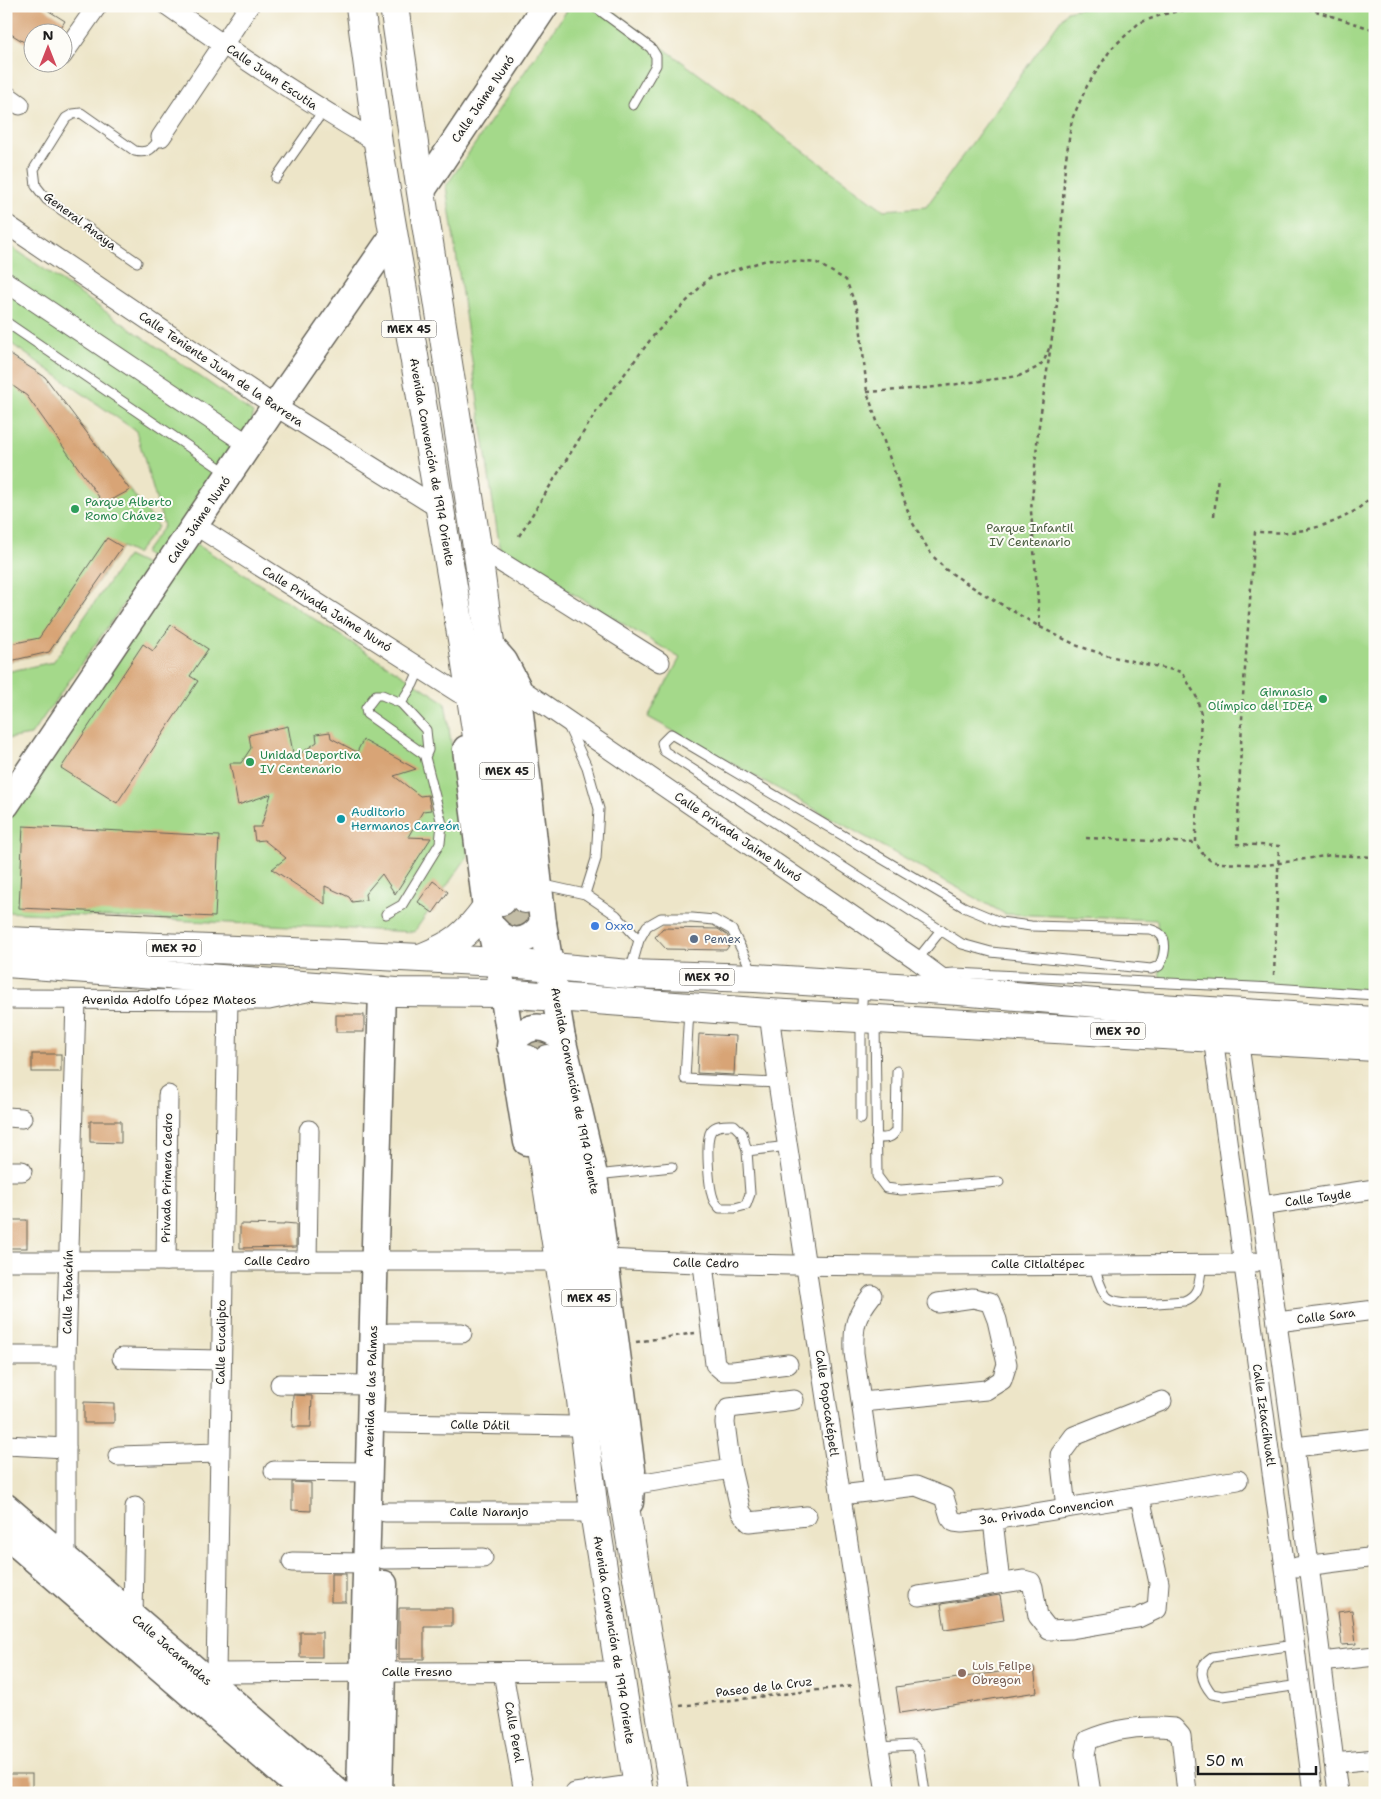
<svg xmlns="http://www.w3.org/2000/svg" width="1381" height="1799" viewBox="0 0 1381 1799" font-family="'Shantell Sans',sans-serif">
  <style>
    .green { fill: #a4d98a; stroke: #607a53 }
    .building { fill: #d8a476 }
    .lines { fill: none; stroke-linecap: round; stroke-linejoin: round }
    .primary-tunnel { stroke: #c3bda6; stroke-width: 28; stroke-dasharray: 28 14; stroke-linecap: butt }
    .lane-casing { stroke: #656258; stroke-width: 11 }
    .street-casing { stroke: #656258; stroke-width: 21 }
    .secondary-casing { stroke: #656258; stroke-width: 29 }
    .primary-casing { stroke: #656258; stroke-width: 30 }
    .path { stroke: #656258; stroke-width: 2.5; stroke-dasharray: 4 4; stroke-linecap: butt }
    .lane { stroke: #fff; stroke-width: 9 }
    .street { stroke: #fff; stroke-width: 19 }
    .secondary { stroke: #fff; stroke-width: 26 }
    .primary { stroke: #fff; stroke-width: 28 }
    .leisure-dot { fill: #2e9e5b; stroke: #fdfcf7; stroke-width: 2 }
    .culture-dot { fill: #0f9aa8; stroke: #fdfcf7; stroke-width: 2 }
    .shop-dot { fill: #3f7fe0; stroke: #fdfcf7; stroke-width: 2 }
    .service-dot { fill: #5c6f8a; stroke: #fdfcf7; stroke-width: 2 }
    .education-dot { fill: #8d6e63; stroke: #fdfcf7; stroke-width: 2 }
    .labels { text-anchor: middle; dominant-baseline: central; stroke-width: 4; stroke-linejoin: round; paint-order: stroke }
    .shield { fill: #fdfcf7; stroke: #605f5e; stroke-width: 1 }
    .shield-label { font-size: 11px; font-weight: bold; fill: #1c1c1c }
    .street-label { font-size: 12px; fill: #1c1c1c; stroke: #fdfcf7 }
    .leisure-label { font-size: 12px; fill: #27864d; stroke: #fdfcf7; text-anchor: start }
    .park-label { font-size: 12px; fill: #4c5e42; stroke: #fdfcf7 }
    .culture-label { font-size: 12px; fill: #0d838f; stroke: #fdfcf7; text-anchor: start }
    .shop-label { font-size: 12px; fill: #366cbe; stroke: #fdfcf7; text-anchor: start }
    .service-label { font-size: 12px; fill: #4e5e75; stroke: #fdfcf7; text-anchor: start }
    .education-label { font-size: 12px; fill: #785e54; stroke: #fdfcf7; text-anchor: start }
  </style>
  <rect width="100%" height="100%" fill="#fdfcf7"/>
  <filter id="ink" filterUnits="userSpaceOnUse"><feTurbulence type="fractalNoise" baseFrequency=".02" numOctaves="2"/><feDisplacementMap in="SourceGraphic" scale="10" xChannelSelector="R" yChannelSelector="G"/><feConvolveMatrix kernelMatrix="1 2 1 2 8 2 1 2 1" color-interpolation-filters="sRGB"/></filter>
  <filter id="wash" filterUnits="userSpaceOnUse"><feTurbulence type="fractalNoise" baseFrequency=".0096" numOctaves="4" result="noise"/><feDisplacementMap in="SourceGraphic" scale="20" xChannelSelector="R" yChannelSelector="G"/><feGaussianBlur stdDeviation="1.12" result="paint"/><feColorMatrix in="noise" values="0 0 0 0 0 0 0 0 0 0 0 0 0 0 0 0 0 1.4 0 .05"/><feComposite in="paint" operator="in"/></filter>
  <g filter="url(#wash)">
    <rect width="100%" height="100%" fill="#ede5c8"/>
    <g class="green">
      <polygon points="570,6 606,6 884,210 926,207 1067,11 1090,6 1375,6 1375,992 1160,979 1157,920 1005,914 648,717 680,658 500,550 446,186"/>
      <polygon points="6,243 253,413 252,424 155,563 144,553 164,526 136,431 6,340"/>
      <polygon points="6,352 45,377 158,527 136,554 122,547 49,652 6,662"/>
      <polygon points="193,542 445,702 468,856 414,932 6,912 6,821"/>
      <polygon points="127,556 150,567 31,735 6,739 6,672 53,662"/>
    </g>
    <g id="blocks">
      <g class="building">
        <polygon points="6,6 41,6 65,21 58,32 32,32 32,47 6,31"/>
        <polygon points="6,352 45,377 130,490 104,504 27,396 6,381"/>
        <polygon points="107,538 122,547 49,652 6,662 6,645 39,638"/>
        <polygon points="171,625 208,649 190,676 198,681 117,803 61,768 143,644 153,651"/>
        <polygon points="288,726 294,758 317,742 316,734 330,732 331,738 357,752 363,740 416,769 394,776 420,796 428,795 431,810 423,811 408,837 431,838 395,894 382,874 365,894 366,900 352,902 349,897 325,886 325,904 272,869 286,858 264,840 255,841 253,827 261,827 271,794 238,805 230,763 241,763 251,748 249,735"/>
        <polygon points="23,826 219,836 215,917 19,908"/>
        <polygon points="433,881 448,892 433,913 418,902"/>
        <polygon points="663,928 718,929 727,935 731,943 726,950 666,949 655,937"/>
        <rect x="336" y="1015" width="28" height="17"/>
        <polygon points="699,1034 736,1036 734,1075 697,1073"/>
        <rect x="32" y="1054" width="29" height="18"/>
        <polygon points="90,1121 121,1121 121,1143 90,1142"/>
        <rect x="6" y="1220" width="21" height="28"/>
        <polygon points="284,1223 296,1224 296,1247 240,1248 240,1224 284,1225"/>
        <polygon points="293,1395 312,1396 311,1427 292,1427"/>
        <polygon points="84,1402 114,1403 114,1423 84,1423"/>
        <polygon points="292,1482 311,1483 311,1511 292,1510"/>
        <rect x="331" y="1574" width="15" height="28"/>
        <polygon points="1000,1595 1004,1620 945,1629 941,1604"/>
        <polygon points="399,1608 452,1608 452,1626 424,1626 424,1659 399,1659"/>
        <polygon points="1352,1610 1356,1644 1342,1645 1338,1612"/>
        <rect x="300" y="1632" width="22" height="25"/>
        <polygon points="1034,1667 1037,1692 900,1713 896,1687"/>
        <rect x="6" y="1774" width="26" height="19"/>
      </g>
    </g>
  </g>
  <g filter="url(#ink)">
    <use href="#blocks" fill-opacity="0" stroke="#656258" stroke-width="1"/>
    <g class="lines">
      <g class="primary-tunnel">
        <polyline points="525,899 548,1059"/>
        <polyline points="502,901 527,1055"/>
      </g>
      <g class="lane-casing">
        <g id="lane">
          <polyline points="594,6 651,48 656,56 656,65 633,105"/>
          <polyline points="276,178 323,111"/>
          <path d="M137,262l-90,-62 -11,-14 -2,-17 32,-51 7,-4 8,-1 54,38c14,3 18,-3 26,-14"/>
          <polyline points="6,322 227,473"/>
          <polyline points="401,703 382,695 376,695 366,708 367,714 425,755"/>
          <polyline points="568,726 587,767 599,809 596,859 585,894"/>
          <path d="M671,734l293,173 36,15 31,4 118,3c4,1 8,2 11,5 8,7 4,24 -1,32l-8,3 -160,-17 -29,-8 -298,-193 -2,-8z"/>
          <polyline points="540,884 585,894 616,915 639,940"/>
          <polyline points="386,914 402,905 440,843 442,824 425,757 428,750 426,730 401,703 413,684 420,668"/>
          <polyline points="917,960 941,930"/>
          <polyline points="630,972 639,940 647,926 661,918 692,918 714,920 732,930 753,973"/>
          <polyline points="938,974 955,973 1274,988 1375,995"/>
          <polyline points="689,1010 685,1079 778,1083"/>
          <polyline points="875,1022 877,1176 886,1188 901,1190 999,1182"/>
          <polyline points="861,1119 861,1018 863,988"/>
          <path d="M876,1138c10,0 16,1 20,-8l1,-59"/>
          <path d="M747,1151l-5,-18 -8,-8c-8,0 -18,-1 -23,6 -6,9 -2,56 2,67 1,4 4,7 7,10h15l11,-3 4,-11 -3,-43 41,-5"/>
          <polyline points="596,1175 672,1167"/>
          <path d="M1093,1265c4,9 7,24 14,32 11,11 60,5 77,4 17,-6 15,-21 18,-37"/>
          <path d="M1295,1645l-83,12c-16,10 -10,25 0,37l11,2 77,-11"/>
          <polyline points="879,1747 913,1745 919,1752 925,1793"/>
        </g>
      </g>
      <g class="street-casing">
        <g id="street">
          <path d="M168,6c69,49 138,95 210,137"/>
          <polyline points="62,56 97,6"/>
          <polyline points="6,95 20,105"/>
          <polyline points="161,137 249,6"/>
          <polyline points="6,224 275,406 440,509"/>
          <polyline points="6,282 249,445"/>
          <polyline points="195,525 459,693"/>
          <polyline points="477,547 660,662"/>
          <polyline points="517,686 917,960 959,991"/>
          <polyline points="6,999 269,1000 307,992"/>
          <polyline points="769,1013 778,1083 886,1793"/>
          <polyline points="1213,1037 1285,1568 1313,1793"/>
          <polyline points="1238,1038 1294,1447 1338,1793"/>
          <polyline points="6,1117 22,1118"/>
          <polyline points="6,1171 22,1171"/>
          <polyline points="1262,1206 1375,1189"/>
          <path d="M605,1259c213,11 426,6 639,5l11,-2"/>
          <polyline points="6,1261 548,1261"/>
          <polyline points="166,1261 168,1095"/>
          <polyline points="307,1261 309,1130"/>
          <polyline points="703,1264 715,1364 723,1371 734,1371 788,1364"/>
          <path d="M872,1295c-17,22 -19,30 -18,58l20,138"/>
          <polyline points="1277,1322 1375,1310"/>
          <polyline points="389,1333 462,1333"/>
          <polyline points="6,1356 66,1356"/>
          <polyline points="122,1358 221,1360"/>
          <polyline points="280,1384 371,1385"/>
          <polyline points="794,1400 729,1408 726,1413 725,1423 731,1469 741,1512 749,1522 807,1516"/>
          <polyline points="862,1402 986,1390 1002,1380 1007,1364 997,1320 990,1302 973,1298 938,1303"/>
          <polyline points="387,1423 573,1426"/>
          <polyline points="6,1445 66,1448"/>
          <polyline points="1294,1447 1375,1438"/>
          <polyline points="118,1456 219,1453"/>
          <polyline points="274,1471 369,1472"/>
          <polyline points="631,1485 731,1469"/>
          <polyline points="841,1495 916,1486 944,1497 950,1517 954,1522 962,1523 993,1520 1238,1480"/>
          <polyline points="1066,1508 1060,1455 1074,1436 1162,1401"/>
          <polyline points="385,1512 594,1512"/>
          <polyline points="993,1520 1000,1583"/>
          <polyline points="384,1559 483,1558"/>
          <polyline points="292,1562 366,1563"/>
          <polyline points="65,1566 66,1559 66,1356 76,1000"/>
          <polyline points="1297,1567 1375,1557"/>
          <polyline points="919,1596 1024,1580 1031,1582 1033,1587 1038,1616 1049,1630 1071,1629 1138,1618 1157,1609 1159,1583 1140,1497"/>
          <polyline points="133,1616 135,1507"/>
          <polyline points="1321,1662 1375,1656"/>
          <polyline points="503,1672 524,1793"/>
          <polyline points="216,1673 619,1671"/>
          <polyline points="208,1681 216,1673 228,1000"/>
          <polyline points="1334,1763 1375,1759"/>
          <polyline points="575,1793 638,1784"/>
          <path d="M1091,1793l-6,-39 3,-14c27,-12 57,-15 86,-12l7,8 6,57"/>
        </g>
      </g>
      <g class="secondary-casing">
        <g id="secondary">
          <polyline points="421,192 545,6"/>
          <polyline points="489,644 504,661 517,686 543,923 562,1038 594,1175 632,1470 630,1502"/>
          <polyline points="466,749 486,908 498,962 527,1142"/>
          <polyline points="6,805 275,406 393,236"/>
          <path d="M489,922c15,24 39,25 54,1"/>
          <path d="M510,1046c15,-22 32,-24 52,-8"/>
          <polyline points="6,1507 339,1793"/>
          <polyline points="6,1535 305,1793"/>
          <polyline points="360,1793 382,990"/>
          <polyline points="379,1793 384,1584"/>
        </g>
      </g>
      <g class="primary-casing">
        <g id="primary">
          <polyline points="360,6 378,143 464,651 502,901"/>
          <polyline points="394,6 421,192 477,547 525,899"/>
          <polyline points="6,941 342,954 498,962 629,974 755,978 959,991 1143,1007 1375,1021"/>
          <path d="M423,957c31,-13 43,-21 63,-49"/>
          <polyline points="6,963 397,992 501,993 769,1013 1375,1047"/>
          <polyline points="527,1059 581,1400 594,1512 639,1793"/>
          <polyline points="548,1059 674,1793"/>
        </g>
      </g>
      <g class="path">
        <polyline points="1300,6 1375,30"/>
        <polyline points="867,392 927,388 1019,376 1038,367 1044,361 1050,346"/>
        <polyline points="1214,516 1218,476"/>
        <polyline points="519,536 596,412 654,335 709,278 770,259 817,263 846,280 859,314 867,392 911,520 931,554 945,569 977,590 1040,627 1078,646 1109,656 1182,672 1197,698 1201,714 1196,833 1196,843 1202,853 1211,861 1220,863 1267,865 1331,855 1375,857"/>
        <polyline points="1040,627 1031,511 1038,432 1057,304 1065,165 1072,119 1087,86 1111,49 1139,23 1161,15 1200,6"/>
        <polyline points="1086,838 1196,843"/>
        <path d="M1274,975l5,-129 -42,-2 6,-148 12,-164c11,0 23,1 35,0 30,-3 68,-15 85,-41"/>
        <polyline points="636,1342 695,1333"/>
        <polyline points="680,1706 853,1686"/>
      </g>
      <use href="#lane" class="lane"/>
      <use href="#street" class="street"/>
      <use href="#secondary" class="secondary"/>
      <use href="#primary" class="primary"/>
    </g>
  </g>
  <g class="leisure-dot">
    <circle cx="75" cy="509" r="5"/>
    <circle cx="1323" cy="699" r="5"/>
    <circle cx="250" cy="762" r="5"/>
  </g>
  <circle class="culture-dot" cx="341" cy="819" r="5"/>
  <circle class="shop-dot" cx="595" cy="926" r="5"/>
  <circle class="service-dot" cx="694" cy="939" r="5"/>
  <circle class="education-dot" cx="962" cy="1673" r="5"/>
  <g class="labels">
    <g class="shield">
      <rect x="381.5" y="320.5" width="55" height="17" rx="4"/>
      <rect x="479.5" y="762.5" width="55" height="17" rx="4"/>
      <rect x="146.5" y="939.5" width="55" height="17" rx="4"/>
      <rect x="679.5" y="968.5" width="55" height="17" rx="4"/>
      <rect x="1090.5" y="1022.5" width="55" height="17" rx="4"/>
      <rect x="561.5" y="1289.5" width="55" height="17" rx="4"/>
    </g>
    <g class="shield-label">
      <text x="409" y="329">MEX 45</text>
      <text x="507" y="771">MEX 45</text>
      <text x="174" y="948">MEX 70</text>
      <text x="707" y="977">MEX 70</text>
      <text x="1118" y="1031">MEX 70</text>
      <text x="589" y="1298">MEX 45</text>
    </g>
    <g class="street-label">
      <text transform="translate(272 77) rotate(34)">Calle Juan Escutia</text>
      <text transform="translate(483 99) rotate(-56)">Calle Jaime Nunó</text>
      <text transform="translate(80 221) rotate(37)">General Anaya</text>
      <text transform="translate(221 369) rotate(34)">Calle Teniente Juan de la Barrera</text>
      <text transform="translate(432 462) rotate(80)">Avenida Convención de 1914 Oriente</text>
      <text transform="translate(199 520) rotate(-56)">Calle Jaime Nunó</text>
      <text transform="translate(327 609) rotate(32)">Calle Privada Jaime Nunó</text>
      <text transform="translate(738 837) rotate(34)">Calle Privada Jaime Nunó</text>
      <text x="169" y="1000">Avenida Adolfo López Mateos</text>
      <text transform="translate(575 1091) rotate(79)">Avenida Convención de 1914 Oriente</text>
      <text transform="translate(167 1178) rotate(-89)">Privada Primera Cedro</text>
      <text transform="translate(1318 1198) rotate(-8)">Calle Tayde</text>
      <text x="277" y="1261">Calle Cedro</text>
      <text transform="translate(706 1263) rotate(1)">Calle Cedro</text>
      <text x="1038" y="1264">Calle Citlaltépec</text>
      <text transform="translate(68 1292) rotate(-89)">Calle Tabachín</text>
      <text transform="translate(1326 1316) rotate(-7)">Calle Sara</text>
      <text transform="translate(221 1342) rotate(-89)">Calle Eucalipto</text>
      <text transform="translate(371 1391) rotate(-88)">Avenida de las Palmas</text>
      <text transform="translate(827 1403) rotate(82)">Calle Popocatépetl</text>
      <text transform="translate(1264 1415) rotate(82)">Calle Iztaccíhuatl</text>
      <text transform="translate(480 1425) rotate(1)">Calle Dátil</text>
      <text transform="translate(1046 1511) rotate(-8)">3a. Privada Convencion</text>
      <text x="489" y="1512">Calle Naranjo</text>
      <text transform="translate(614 1640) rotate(81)">Avenida Convención de 1914 Oriente</text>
      <text transform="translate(172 1650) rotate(41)">Calle Jacarandas</text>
      <text x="417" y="1672">Calle Fresno</text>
      <text transform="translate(764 1687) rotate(-7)">Paseo de la Cruz</text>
      <text transform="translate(514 1732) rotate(80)">Calle Peral</text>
    </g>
    <g class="leisure-label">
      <text x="85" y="502">Parque Alberto<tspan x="85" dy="14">Romo Chávez</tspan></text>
      <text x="1313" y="692" text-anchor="end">Gimnasio<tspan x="1313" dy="14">Olímpico del IDEA</tspan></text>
      <text x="260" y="755">Unidad Deportiva<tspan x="260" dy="14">IV Centenario</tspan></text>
    </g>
    <g class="park-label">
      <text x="1030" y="528">Parque Infantil<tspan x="1030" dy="14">IV Centenario</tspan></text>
    </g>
    <g class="culture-label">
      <text x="351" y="812">Auditorio<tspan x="351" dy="14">Hermanos Carreón</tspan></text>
    </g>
    <g class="shop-label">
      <text x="605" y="926">Oxxo</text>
    </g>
    <g class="service-label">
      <text x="704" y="939">Pemex</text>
    </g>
    <g class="education-label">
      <text x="972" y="1666">Luis Felipe<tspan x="972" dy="14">Obregon</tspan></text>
    </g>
  </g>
  <rect width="1381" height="1799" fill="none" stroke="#fdfcf7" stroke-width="25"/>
  <g transform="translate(48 48)"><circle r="24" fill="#fdfcf7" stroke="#a3a29f"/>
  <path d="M0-4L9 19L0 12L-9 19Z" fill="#d1495b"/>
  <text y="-8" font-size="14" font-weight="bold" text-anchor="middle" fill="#1c1c1c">N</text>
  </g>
  <path d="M1198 1766v8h118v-8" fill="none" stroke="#1c1c1c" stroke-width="2.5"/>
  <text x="1206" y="1766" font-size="15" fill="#1c1c1c" stroke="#fdfcf7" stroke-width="4" paint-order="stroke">50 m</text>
</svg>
